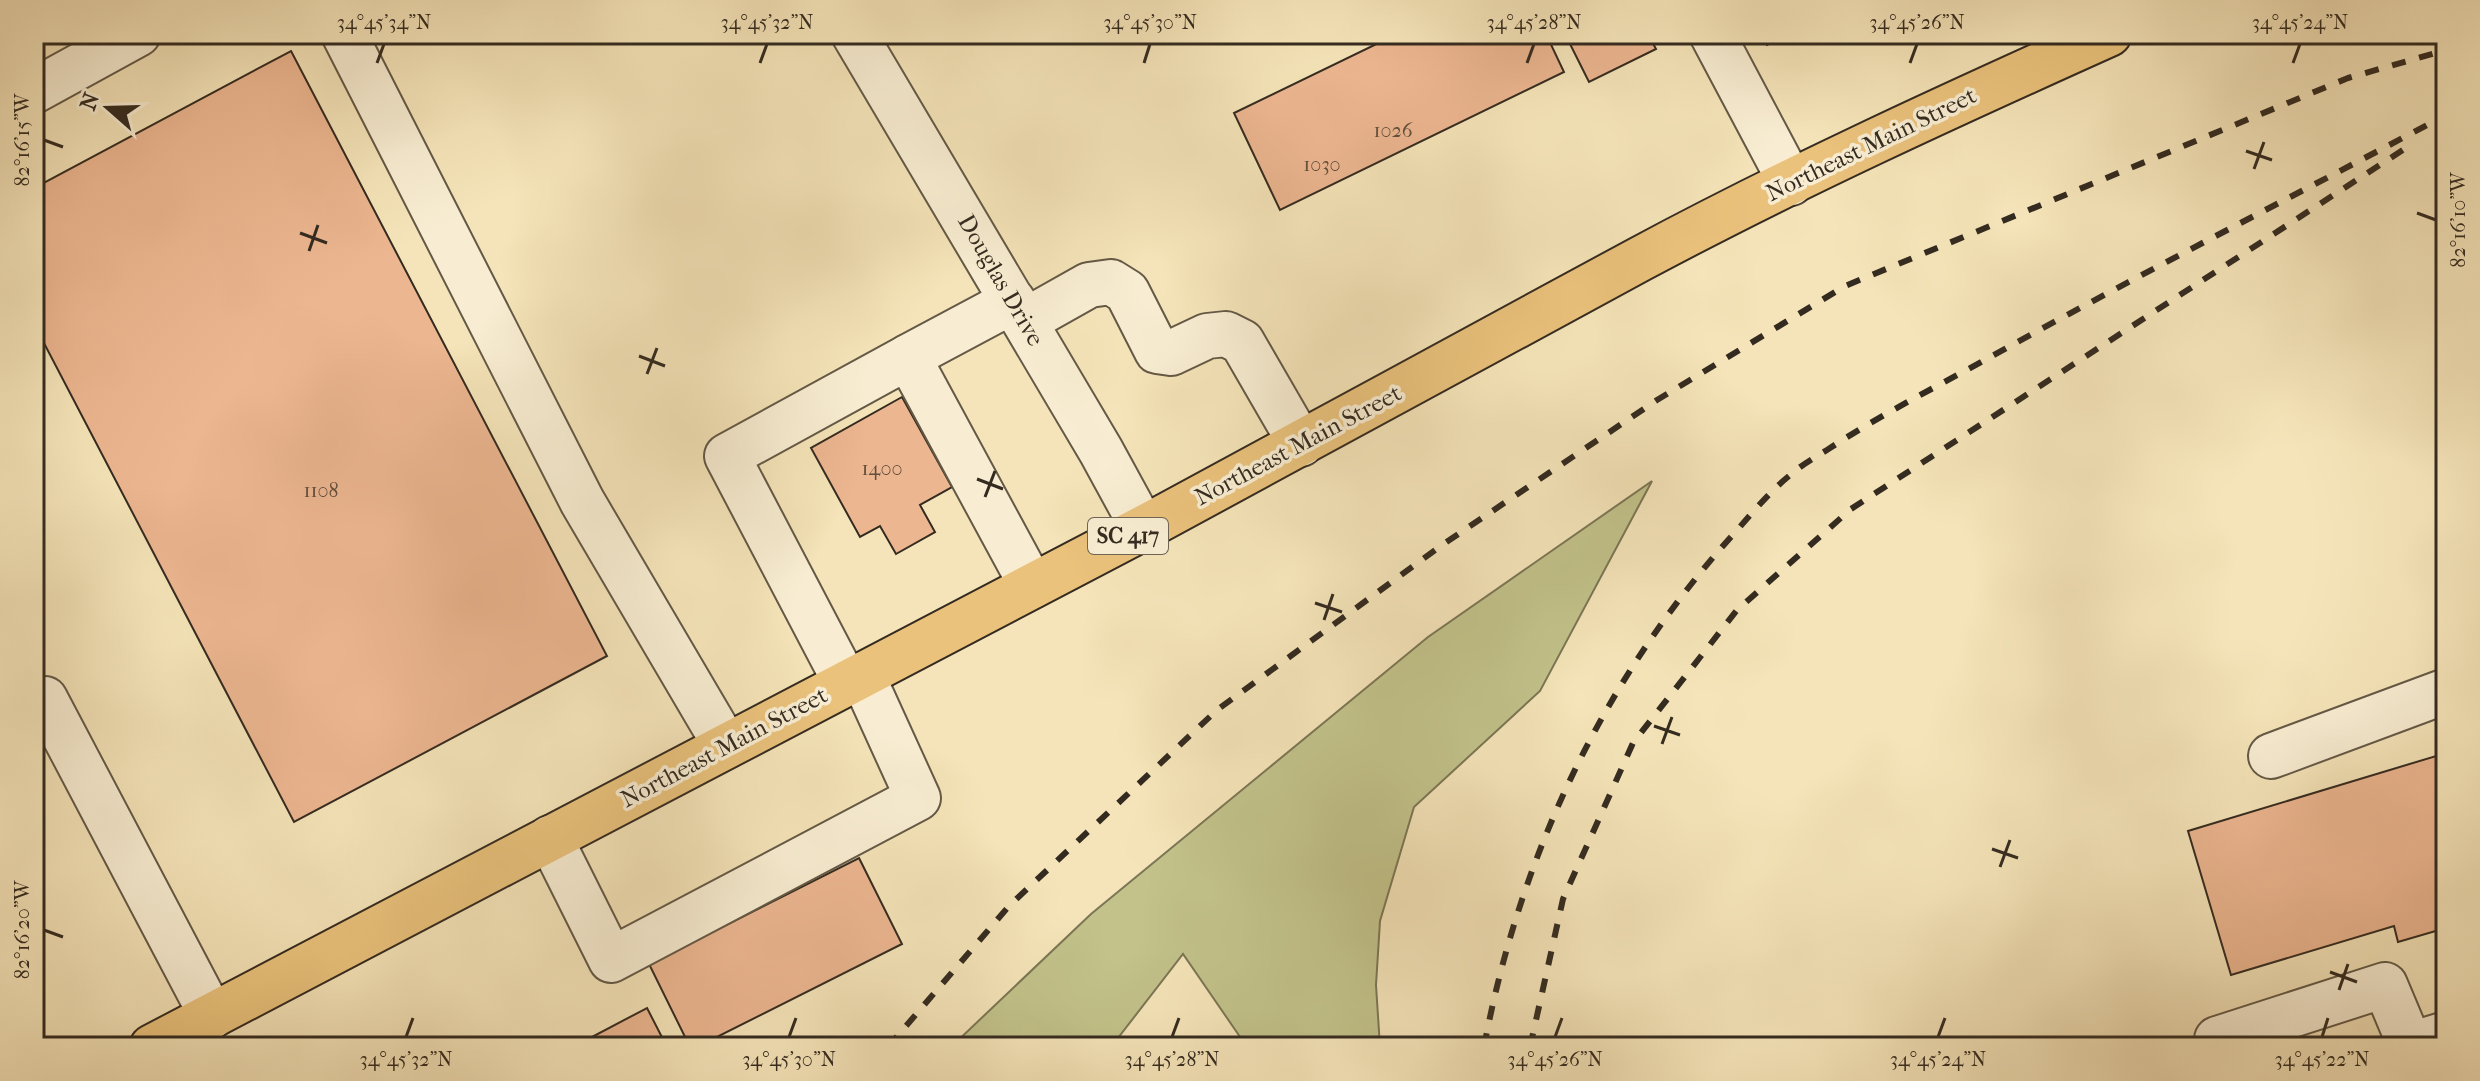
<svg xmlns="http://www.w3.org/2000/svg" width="2480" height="1081" viewBox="0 0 2480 1081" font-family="'IM FELL French Canon',serif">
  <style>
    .green { fill: #c2c28a; stroke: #7b7655; stroke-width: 2 }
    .building { fill: #ecb690; stroke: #342b20; stroke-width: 2 }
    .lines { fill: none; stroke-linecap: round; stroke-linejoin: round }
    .minor-casing { stroke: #645946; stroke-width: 48 }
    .major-casing { stroke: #342b20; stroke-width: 48 }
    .minor { stroke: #f8edd2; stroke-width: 44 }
    .major { stroke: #eac27c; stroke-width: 44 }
    .rail { stroke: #342b20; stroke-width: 6; stroke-dasharray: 14 14; stroke-linecap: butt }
    .ticks { fill: none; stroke: #342b20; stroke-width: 3 }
    .labels { text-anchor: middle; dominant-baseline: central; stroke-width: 7; stroke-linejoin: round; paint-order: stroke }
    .number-label { font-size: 20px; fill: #624e3c }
    .shield { fill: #f8edd2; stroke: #6f6555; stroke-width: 2 }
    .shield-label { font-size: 22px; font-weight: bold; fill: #342b20 }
    .street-label { font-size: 24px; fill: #342b20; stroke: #f8edd2 }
    .neatline { fill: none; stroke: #342b20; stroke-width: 3 }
    .ticks-label { font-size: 20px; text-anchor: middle; fill: #342b20 }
  </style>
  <rect width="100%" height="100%" fill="#f5e4b9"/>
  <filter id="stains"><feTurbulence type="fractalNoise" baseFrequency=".0025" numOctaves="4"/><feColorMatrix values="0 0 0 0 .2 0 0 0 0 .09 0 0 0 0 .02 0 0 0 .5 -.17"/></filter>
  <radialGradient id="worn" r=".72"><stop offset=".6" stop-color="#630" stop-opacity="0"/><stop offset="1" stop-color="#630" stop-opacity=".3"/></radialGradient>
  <polygon class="green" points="1652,481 1540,691 1414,807 1380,921 1376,985 1380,1047 1247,1047 1183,954 1111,1047 951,1047 1091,914 1428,637"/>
  <g class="building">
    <polygon points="1397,34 1546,34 1564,72 1280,210 1234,113"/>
    <polygon points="1565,34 1648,34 1656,49 1589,82"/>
    <polygon points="1762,34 1789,34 1767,45"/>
    <polygon points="291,51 607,656 294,822 34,324 34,188"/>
    <polygon points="902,397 952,487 920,505 935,532 896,554 880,526 860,537 811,448"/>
    <polygon points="2446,753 2446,928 2398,942 2394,926 2231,975 2188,831"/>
    <polygon points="859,858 902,944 697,1047 690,1047 649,964"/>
    <polygon points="647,1008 667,1047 573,1047"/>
  </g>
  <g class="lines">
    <g class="minor-casing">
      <g id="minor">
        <polyline points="344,34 582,501 726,746"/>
        <polyline points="854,34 1101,451 1143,528"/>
        <polyline points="1712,34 1791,183"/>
        <polyline points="34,91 138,34"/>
        <polyline points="1025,321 1089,285 1111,282 1127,292 1157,351 1171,353 1207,336 1226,334 1242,342 1301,444"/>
        <polyline points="908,357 1013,301"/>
        <polyline points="846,683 727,456 908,357 1032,586"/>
        <polyline points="45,699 212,1016"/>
        <polyline points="2271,756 2446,691"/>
        <polyline points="550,838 611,960 918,798 862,675"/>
        <polyline points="2410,1045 2446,1034"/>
        <polyline points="2220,1047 2217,1039 2385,985 2411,1047"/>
      </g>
    </g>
    <g class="major-casing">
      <path id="major" d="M152,1047c333,-176 668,-347 1001,-524 163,-87 324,-177 487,-264 153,-82 311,-154 469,-225"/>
    </g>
    <use href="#minor" class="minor"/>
    <use href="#major" class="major"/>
    <g class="rail">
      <polyline points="888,1047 1009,906 1217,710 1442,545 1657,400 1845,286 2348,78 2446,50"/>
      <path d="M1484,1047c35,-188 118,-366 246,-509 19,-21 37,-44 59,-62 12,-11 27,-19 41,-28 49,-32 102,-59 153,-87 153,-85 309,-164 463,-246"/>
      <polyline points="1530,1047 1563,899 1633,743 1737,610 1851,509 2412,144"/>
    </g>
  </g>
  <path class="ticks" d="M377,63l7,-19M760,63l7,-19M1144,63l6,-19M1527,63l7,-19M1910,63l7,-19M2293,63l7,-19M44,140l19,7M2246,151l26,9M2254,169l10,-27M2417,213l19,7M300,233l27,10M309,251l9,-26M639,356l26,10M647,374l10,-26M977,479l26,10M985,497l10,-26M1315,603l27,9M1324,620l9,-26M1654,726l26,9M1662,744l10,-27M1992,849l26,9M2000,867l10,-27M44,930l19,7M2330,972l27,10M2339,990l9,-26M406,1037l7,-19M789,1037l7,-19M1172,1037l7,-19M1555,1037l7,-19M1938,1037l7,-19M2322,1037l6,-19"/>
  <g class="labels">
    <g class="number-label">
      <text x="1393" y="130">1026</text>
      <text x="1322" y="164">1030</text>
      <text x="882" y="468">1400</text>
      <text x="321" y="490">1108</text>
    </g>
    <rect class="shield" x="1088" y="518" width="80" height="36" rx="6"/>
    <g class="shield-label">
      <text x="1128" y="536">SC 417</text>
    </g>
    <g class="street-label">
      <text transform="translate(1871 144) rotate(-26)">Northeast Main Street</text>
      <text transform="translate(1001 280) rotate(60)">Douglas Drive</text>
      <text transform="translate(1298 445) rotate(-28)">Northeast Main Street</text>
      <text transform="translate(724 747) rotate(-28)">Northeast Main Street</text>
    </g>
  </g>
  <rect width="2480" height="1081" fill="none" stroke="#f5e4b9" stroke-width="88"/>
  <g transform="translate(108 108) rotate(290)" stroke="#f8edd2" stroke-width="6" paint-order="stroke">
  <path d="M0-6L14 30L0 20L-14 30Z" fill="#342b20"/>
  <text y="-12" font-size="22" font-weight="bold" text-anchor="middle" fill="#342b20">N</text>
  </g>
  <rect x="44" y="44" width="2392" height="993" class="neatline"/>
  <g class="ticks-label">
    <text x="384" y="29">34°45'34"N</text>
    <text x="767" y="29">34°45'32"N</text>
    <text x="1150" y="29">34°45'30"N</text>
    <text x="1534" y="29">34°45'28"N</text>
    <text x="1917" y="29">34°45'26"N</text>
    <text x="2300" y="29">34°45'24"N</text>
    <text transform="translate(22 140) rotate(-90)" y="7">82°16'15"W</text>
    <text transform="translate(2458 220) rotate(-90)" y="7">82°16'10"W</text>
    <text transform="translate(22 930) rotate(-90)" y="7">82°16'20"W</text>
    <text x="406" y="1066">34°45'32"N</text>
    <text x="789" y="1066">34°45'30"N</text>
    <text x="1172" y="1066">34°45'28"N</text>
    <text x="1555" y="1066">34°45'26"N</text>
    <text x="1938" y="1066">34°45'24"N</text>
    <text x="2322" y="1066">34°45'22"N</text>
  </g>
  <rect width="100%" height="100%" filter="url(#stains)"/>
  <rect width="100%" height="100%" fill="url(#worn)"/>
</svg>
